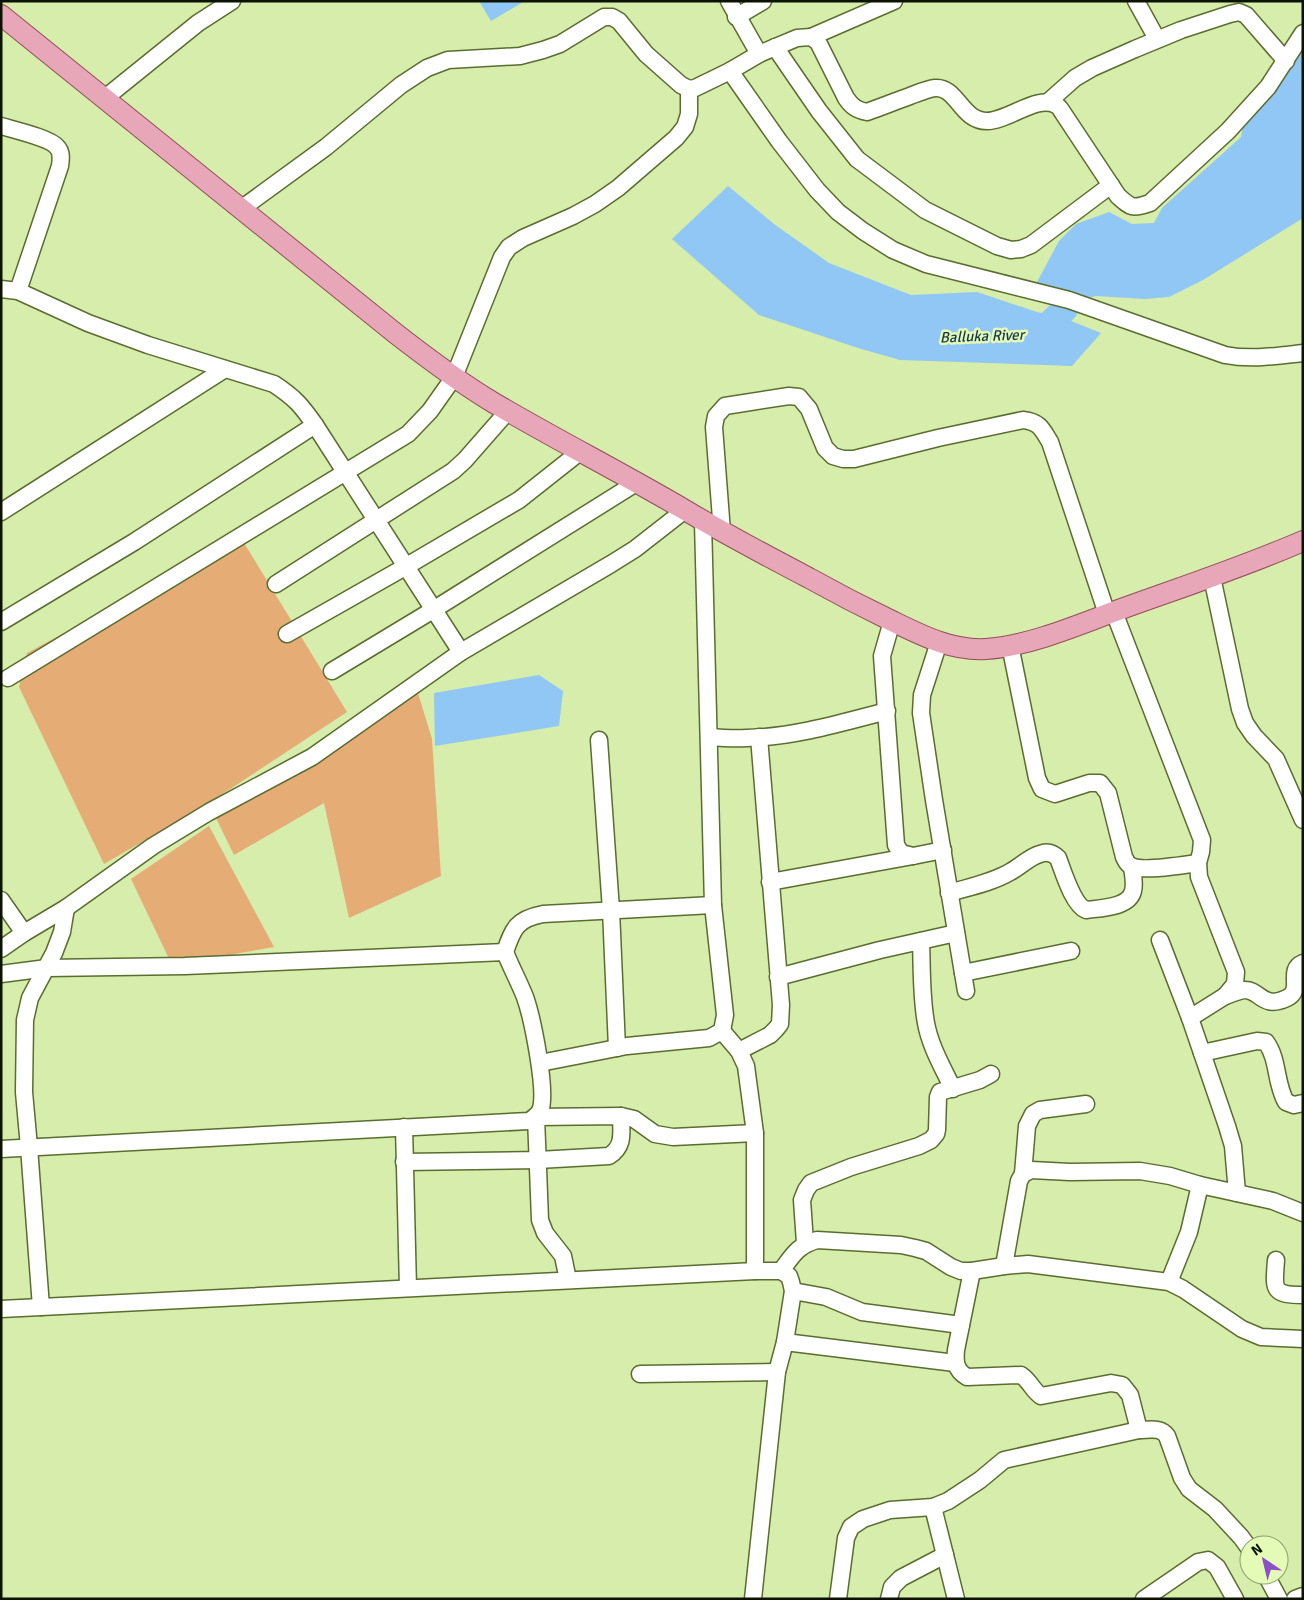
<svg xmlns="http://www.w3.org/2000/svg" width="1304" height="1600" viewBox="0 0 1304 1600" font-family="Signika,sans-serif">
  <style>
    .green { fill: #e5ac76 }
    .water { fill: #90c7f4 }
    .lines { fill: none; stroke-linecap: round; stroke-linejoin: round }
    .river { stroke: #90c7f4; stroke-width: 26 }
    .minor-casing { stroke: #5a6d2f; stroke-width: 19 }
    .major-casing { stroke: #914d5a; stroke-width: 22 }
    .minor { stroke: #fff; stroke-width: 16 }
    .major { stroke: #e8a7b9; stroke-width: 20 }
    .labels { text-anchor: middle; dominant-baseline: central; stroke-width: 5; stroke-linejoin: round; paint-order: stroke }
    .water-label { font-size: 15px; font-style: italic; fill: #18364d; stroke: #e3fbb7 }
  </style>
  <rect width="100%" height="100%" fill="#d6edab"/>
  <g class="green">
    <polygon points="241,538 347,712 206,805 104,864 19,687 27,653"/>
    <polygon points="418,693 432,739 441,876 349,918 324,803 234,855 215,816 382,707"/>
    <polygon points="209,826 274,947 172,965 131,879"/>
  </g>
  <g class="water">
    <polygon points="479,1 525,1 491,21"/>
    <polygon points="1303,39 1303,218 1203,280 1169,297 1145,299 1096,296 1081,300 1037,282 1059,241 1076,224 1109,212 1132,224 1154,223 1162,208 1241,137 1245,116"/>
    <polygon points="728,186 774,224 829,263 911,295 977,292 1037,312 1066,319 1101,333 1072,366 900,360 858,348 759,315 672,239"/>
    <polygon points="539,675 563,691 559,726 435,746 434,693"/>
  </g>
  <g class="lines">
    <polyline class="river" points="1028,336 1046,327 1065,309 1077,279 1080,275"/>
    <g class="minor-casing">
      <g id="minor">
        <polyline points="729,1 759,54"/>
        <polyline points="1136,1 1157,39"/>
        <polyline points="736,17 763,1"/>
        <polyline points="811,37 894,1"/>
        <polyline points="775,47 819,111 857,159 925,210 997,246 1011,250 1021,249 1031,245 1111,185"/>
        <path d="M730,71l29,-17 38,-16 14,-1 7,5 28,56c6,9 11,12 21,14 14,-5 29,-11 43,-16 8,-3 17,-7 25,-8 22,-2 26,33 52,33 21,0 51,-27 69,-16 3,1 5,5 7,8l55,83c13,12 15,13 32,7l78,-72 40,-44 35,-54"/>
        <polyline points="105,98 198,23 232,1"/>
        <polyline points="1048,102 1075,78 1092,68 1135,49 1181,30 1230,14 1239,12 1246,15 1286,61"/>
        <path d="M1,126c13,4 49,12 56,21 5,5 4,12 3,19l-42,125"/>
        <path d="M241,209l85,-62 75,-62 26,-17 21,-8 72,-4 23,-6 17,-6 44,-27h8l7,4 27,33 35,31 8,4 6,-1 35,-17 49,70 38,49 21,22 25,19 30,19 33,14 143,36 156,55c26,5 51,1 78,-2"/>
        <path d="M1,289l17,2 70,32 60,22 126,39c21,14 27,21 41,41l146,227"/>
        <polyline points="1,512 225,369"/>
        <path d="M722,532l-8,-105 2,-11 9,-10 64,-10 10,1 10,12 16,39 8,8 10,3h11l84,-21 85,-18c17,2 19,9 27,22l57,172"/>
        <polyline points="1212,577 1240,709 1245,723 1254,736 1276,759 1303,820"/>
        <polyline points="276,584 453,471 465,460 508,411"/>
        <polyline points="1114,612 1202,840 1201,852 1198,863 1199,877 1236,972 1235,984 1225,996 1190,1018"/>
        <polyline points="892,621 882,656 896,845 901,853 913,856 943,850"/>
        <polyline points="1,622 134,542 315,425"/>
        <polyline points="287,634 405,567 519,500 581,451"/>
        <polyline points="939,642 922,695 921,713 934,800 966,991"/>
        <path d="M1010,645l27,133 5,11 13,5 34,-11h11l8,10 16,64c2,4 3,7 7,9 12,6 52,-1 67,-3"/>
        <polyline points="332,671 433,610 636,483"/>
        <polyline points="8,678 408,434 430,411 454,377 502,257 509,247 523,238 573,216 595,204 618,188 676,138 685,127 689,114 689,89"/>
        <path d="M709,737c12,1 25,2 38,1 47,-1 94,-15 140,-27"/>
        <polyline points="599,740 611,910 617,1048"/>
        <polyline points="770,882 913,856"/>
        <path d="M949,893c20,-6 42,-10 61,-21 10,-5 19,-15 30,-18 7,-3 13,-1 18,4 5,13 15,47 28,52 14,-2 43,-2 47,-19 2,-7 0,-17 -1,-24"/>
        <polyline points="1,900 24,933"/>
        <polyline points="1160,940 1190,1018 1227,1126 1233,1146 1237,1193"/>
        <path d="M921,941c1,27 0,55 5,82 4,23 17,45 27,66"/>
        <polyline points="1,949 24,933 66,908 153,846 209,812 312,757 461,652 611,564 635,549 685,510"/>
        <path d="M505,952c8,-24 12,-33 38,-38l170,-9"/>
        <polyline points="963,973 1071,951"/>
        <path d="M1,974l46,-6 138,-2 320,-14c6,15 14,30 20,45 7,20 23,96 15,114 -3,5 -6,7 -11,10l-528,28"/>
        <polyline points="778,977 880,950 956,933"/>
        <path d="M1225,996c6,-2 13,-5 19,-6 16,-1 18,20 43,8 17,-8 -1,-28 16,-35"/>
        <polyline points="722,1031 739,1051 746,1066 755,1133 755,1271"/>
        <polyline points="739,1051 770,1035 776,1029 780,1024 781,1005 759,737"/>
        <path d="M1202,1053l55,-12 9,1c13,18 9,41 20,60l8,3 9,-2"/>
        <polyline points="540,1063 627,1046 709,1038 722,1031 725,1015 713,905 703,522"/>
        <polyline points="404,1127 408,1288"/>
        <path d="M404,1162l134,-2 71,-4c16,-10 12,-24 12,-40"/>
        <polyline points="1023,1174 1027,1126 1033,1114 1040,1110 1086,1104"/>
        <polyline points="805,1243 802,1200 806,1190 811,1183 851,1167 919,1146 931,1140 936,1134 937,1130 938,1097 940,1092 980,1080 991,1074"/>
        <path d="M1276,1260c-2,29 -5,35 27,35"/>
        <polyline points="1004,1266 1019,1181 1023,1174 1031,1170 1070,1172 1140,1171 1170,1176 1200,1185 1273,1201 1303,1213"/>
        <path d="M781,1271c12,-16 16,-25 36,-31l84,5 14,3 11,3 25,16 10,4h11l32,-5 24,-2 141,18 14,7 59,40 19,8 42,2"/>
        <path d="M972,1271l-16,79c-1,11 -1,20 11,27l54,-2c10,7 11,15 20,21l70,-13 11,2 8,10 9,35"/>
        <polyline points="568,1280 563,1256 545,1233 540,1220 536,1117 621,1116 634,1119 655,1134 673,1137 755,1133"/>
        <polyline points="1169,1282 1189,1232 1200,1185"/>
        <polyline points="793,1291 826,1297 862,1312 961,1325"/>
        <polyline points="41,1307 29,1147 24,1092 25,1020 30,998 54,953 62,932 66,908"/>
        <polyline points="1,1309 755,1271 781,1271 789,1276 791,1282 793,1291 785,1342 777,1372 753,1599"/>
        <polyline points="785,1342 955,1363"/>
        <polyline points="640,1374 777,1372"/>
        <polyline points="933,1507 956,1599"/>
        <polyline points="1266,1575 1279,1599"/>
        <path d="M838,1599l8,-61 5,-11 12,-8 27,-9 43,-3 15,-6 32,-21 24,-20 135,-30c11,0 22,-3 28,6l15,42 7,11 26,20 26,28 8,11"/>
        <polyline points="889,1599 892,1587 901,1578 945,1555"/>
        <polyline points="1144,1599 1198,1562 1208,1560 1217,1567 1235,1599"/>
        <polyline points="1295,1599 1303,1596"/>
      </g>
    </g>
    <g class="major-casing">
      <path id="major" d="M1,15l394,318c32,25 64,49 99,70 63,37 128,70 191,107 40,24 82,46 124,68 27,15 54,29 81,42 31,15 61,31 96,29 39,-2 90,-23 127,-37 63,-23 128,-44 190,-71"/>
    </g>
    <use href="#minor" class="minor"/>
    <use href="#major" class="major"/>
  </g>
  <g class="labels">
    <g class="water-label">
      <text transform="translate(982 336) rotate(-2)">Balluka River</text>
    </g>
  </g>
  <rect width="1304" height="1600" fill="none" stroke="#0c1200" stroke-width="5"/>
  <g transform="translate(1264 1560) rotate(325)"><circle r="24" fill="#e3fbb7" stroke="#8d9e6e"/>
  <path d="M0-4L9 19L0 12L-9 19Z" fill="#8a50c7"/>
  <text y="-8" font-size="14" font-weight="bold" text-anchor="middle" fill="#0c1200">N</text>
  </g>
</svg>
